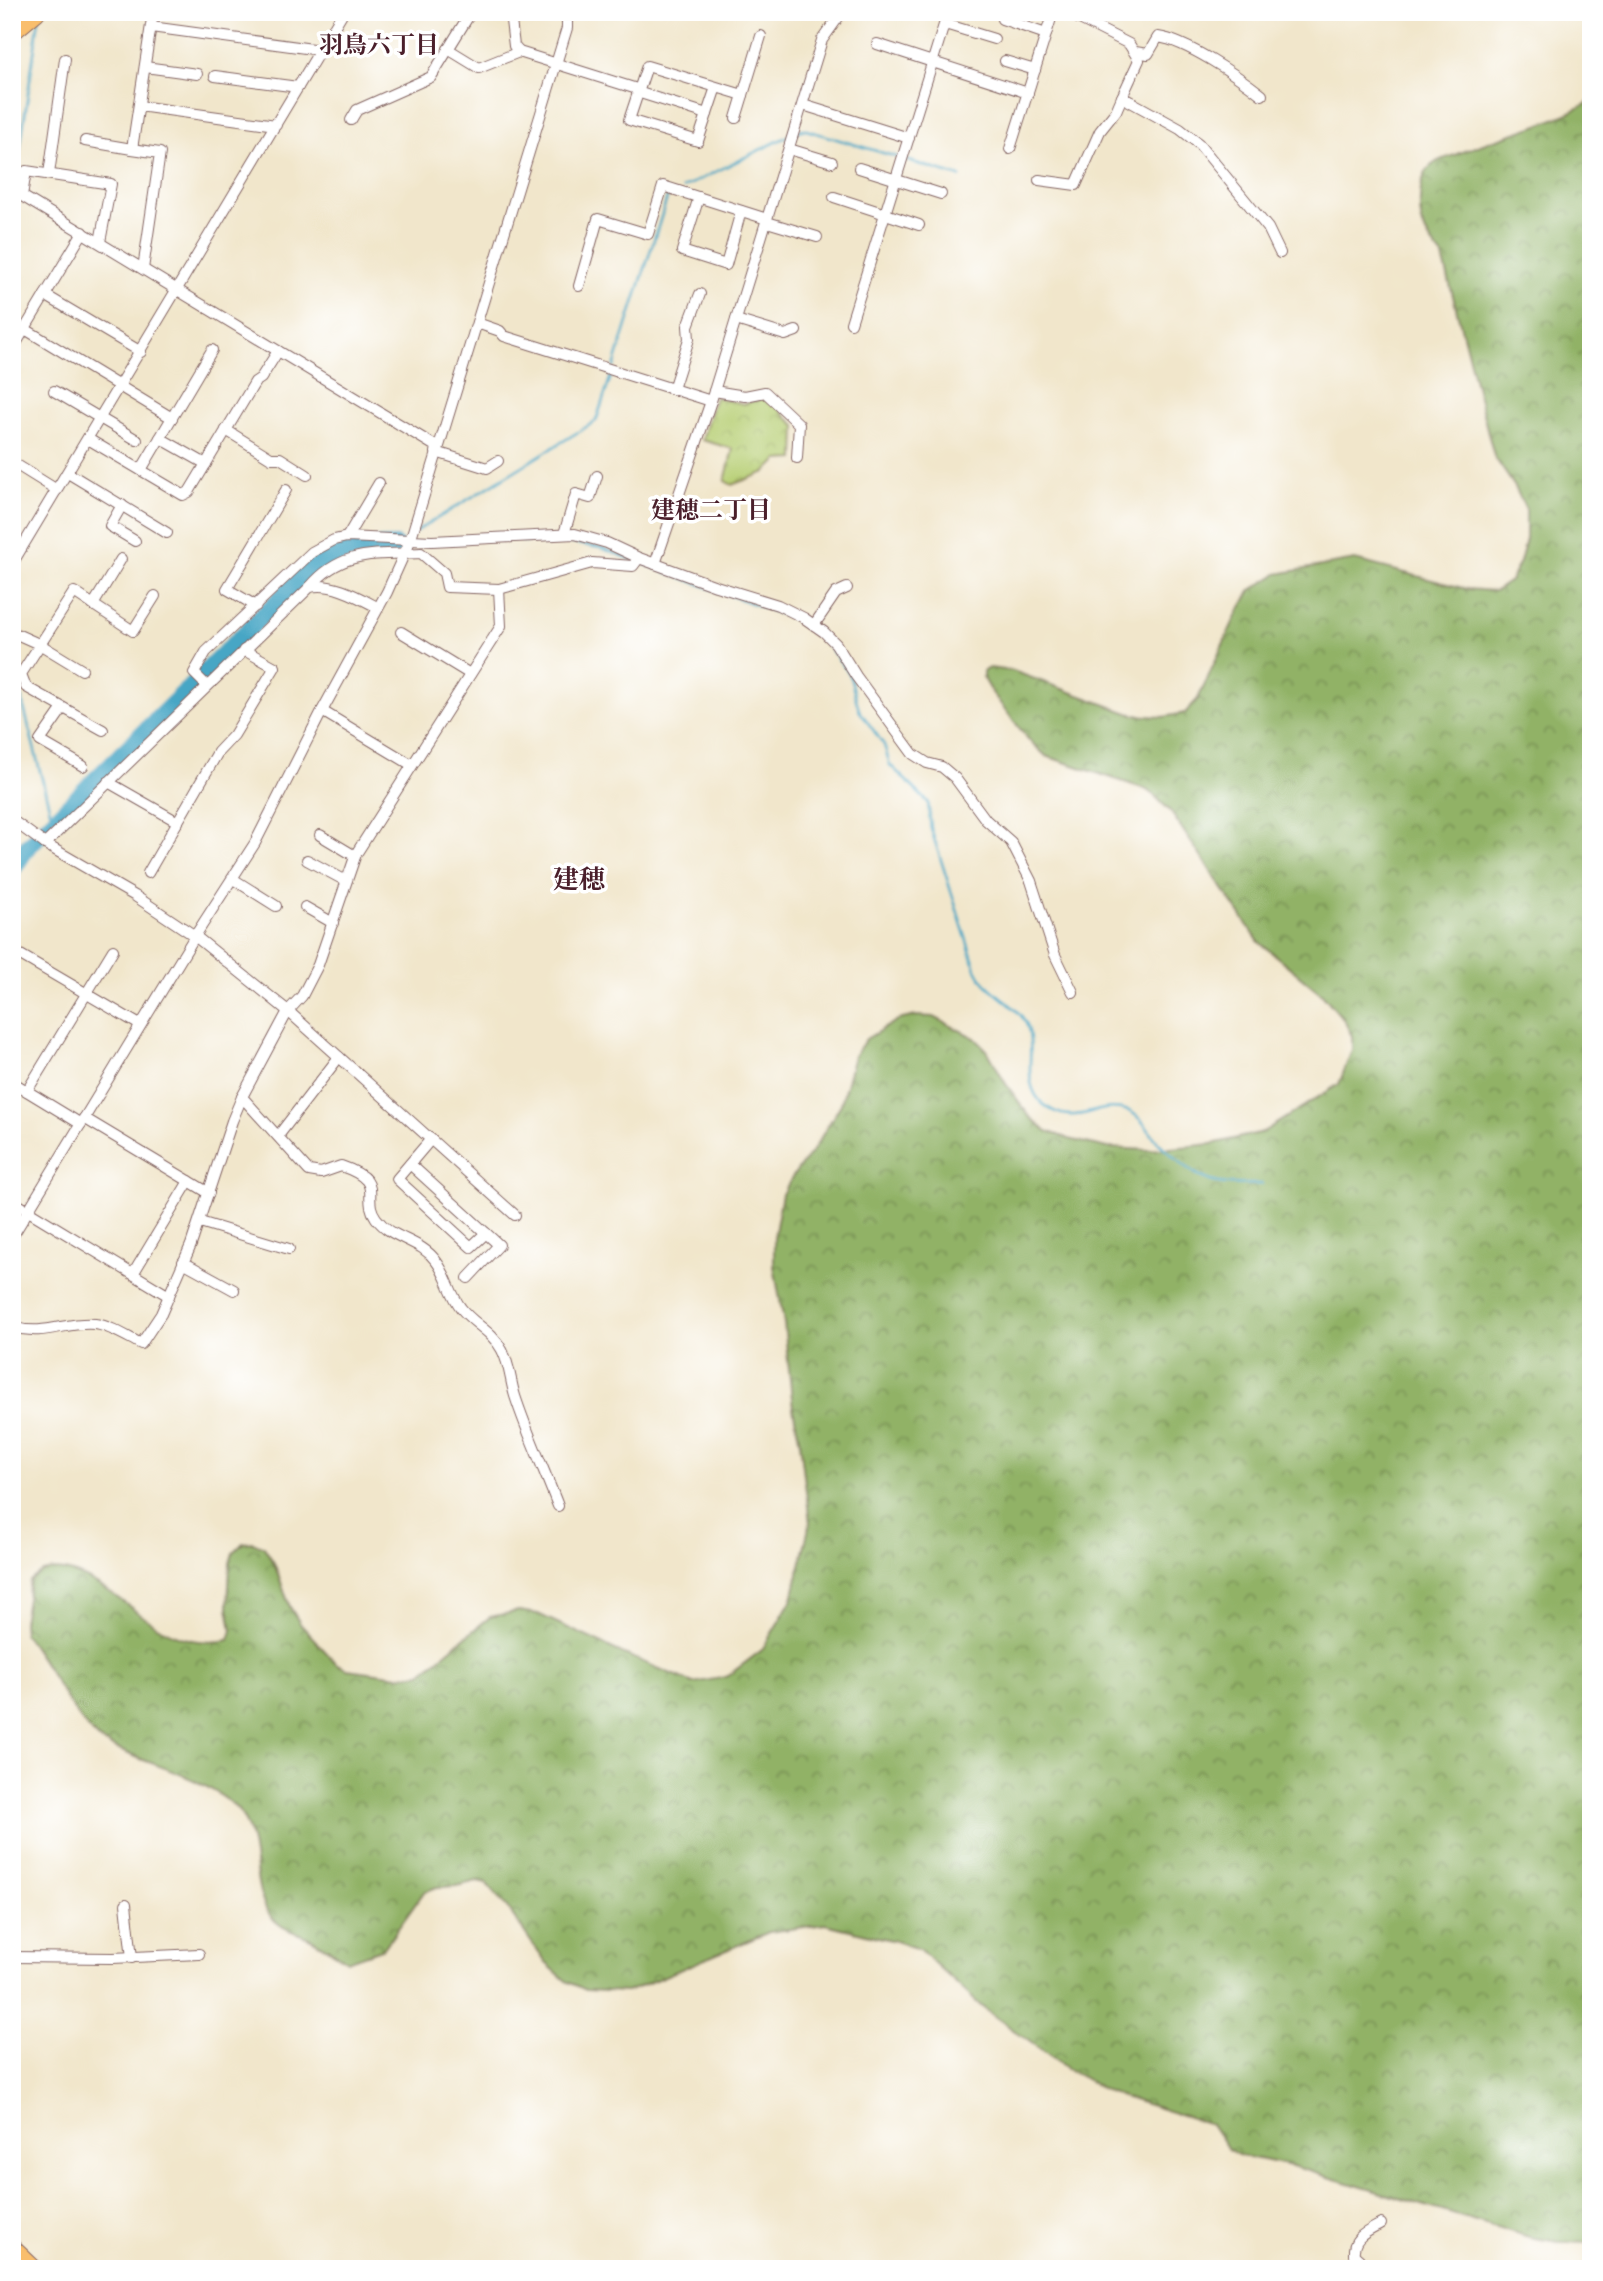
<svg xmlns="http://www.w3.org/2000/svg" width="1603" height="2281" viewBox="0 0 1603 2281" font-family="'EB Garamond','Noto Serif JP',serif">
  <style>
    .forest { fill: url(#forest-crowns); stroke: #6e6848; stroke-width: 2 }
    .park { fill: url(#park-crowns); stroke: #807750; stroke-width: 2 }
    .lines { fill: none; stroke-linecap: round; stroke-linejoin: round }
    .stream { stroke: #46a6c5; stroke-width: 2.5 }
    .river { stroke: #46a6c5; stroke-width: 18 }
    .minor-casing { stroke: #846563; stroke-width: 12 }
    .trunk-casing { stroke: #846563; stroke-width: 18 }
    .minor { stroke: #fff; stroke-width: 10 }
    .trunk { stroke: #f9be6d; stroke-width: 16 }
    .labels { text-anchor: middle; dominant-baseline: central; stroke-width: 7; stroke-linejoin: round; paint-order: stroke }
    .neighbourhood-label { font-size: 24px; font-weight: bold; fill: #4a1f2b; stroke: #fff }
    .quarter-label { font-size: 26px; font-weight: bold; fill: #4a1f2b; stroke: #fff }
  </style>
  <defs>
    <pattern id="forest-crowns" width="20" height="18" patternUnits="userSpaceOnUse" patternTransform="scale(1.75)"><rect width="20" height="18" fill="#91b266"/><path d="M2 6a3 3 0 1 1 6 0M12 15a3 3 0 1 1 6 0" fill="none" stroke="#789054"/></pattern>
    <pattern id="park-crowns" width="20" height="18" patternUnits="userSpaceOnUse" patternTransform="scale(1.75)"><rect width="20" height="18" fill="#b7cf74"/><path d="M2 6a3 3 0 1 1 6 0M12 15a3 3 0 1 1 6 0" fill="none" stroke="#9fb165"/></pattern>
  </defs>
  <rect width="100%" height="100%" fill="#fff"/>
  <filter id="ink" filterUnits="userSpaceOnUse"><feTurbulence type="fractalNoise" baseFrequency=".0143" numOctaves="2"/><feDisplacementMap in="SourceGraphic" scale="14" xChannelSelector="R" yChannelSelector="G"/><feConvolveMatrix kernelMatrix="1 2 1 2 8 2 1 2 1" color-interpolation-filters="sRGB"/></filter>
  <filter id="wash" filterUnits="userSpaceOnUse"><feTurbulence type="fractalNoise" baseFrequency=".00686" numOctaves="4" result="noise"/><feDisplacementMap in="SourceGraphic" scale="28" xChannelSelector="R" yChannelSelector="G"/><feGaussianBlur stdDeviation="1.57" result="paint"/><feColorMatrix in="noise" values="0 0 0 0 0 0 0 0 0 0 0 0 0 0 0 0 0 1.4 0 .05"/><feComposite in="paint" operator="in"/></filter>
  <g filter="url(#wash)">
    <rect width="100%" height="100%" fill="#f1e6cb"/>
    <path class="forest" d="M1591,101v2142l-33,-1 -29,-5 -237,-71 -54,-11 -10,-6 -17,-25 -101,-31 -44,-25 -84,-61 -63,-58 -24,-8 -70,-17 -56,8 -142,60 -41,-2 -20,-9 -20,-18 -39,-56 -21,-24 -9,-2 -20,5 -20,1 -13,5 -40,56 -37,13c-10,-7 -21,-14 -32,-20 -14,-8 -35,-11 -45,-26 -22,-30 -7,-83 -37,-110 -37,-32 -88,-40 -130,-63 -24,-14 -58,-82 -79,-108l-1,-12 7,-41c4,-3 9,-8 13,-9 38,-12 84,36 114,54 22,13 47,19 72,14l3,-10 -4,-23 2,-44 3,-10 10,-10 10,-1 11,5 10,16 16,44 11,18 36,39 10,5 52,7 22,-3 69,-56 29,-6 19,3 86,40 69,29 33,-6 36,-27 30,-51 18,-76 -10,-80 -7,-35 -9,-85 -10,-57v-29l8,-43 13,-21 19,-24 27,-45 13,-48 12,-17 32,-19 18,-4 18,1 41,21 12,12 19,34 24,33 17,14 22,8 39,9 42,2 62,-6 51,-12 76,-48 13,-34v-14l-8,-16 -21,-25 -64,-53 -89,-131 -15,-15 -10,-7 -99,-33 -18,-17 -35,-45 -10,-17v-6l6,-3 24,3 121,44 29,2 22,-4 13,-14 38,-83 15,-26 26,-16 78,-14 112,29 28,2 15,-10 10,-19 6,-23v-29l-11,-23 -21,-31 -51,-199c-8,-10 -16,-19 -20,-31 -5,-16 -5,-50 9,-61 8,-6 21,-9 30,-13 43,-18 89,-27 129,-51z"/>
    <polygon class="park" points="715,397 744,404 767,397 796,426 795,459 778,460 766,472 732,485 725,481 733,449 702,440"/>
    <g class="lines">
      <g class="stream">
        <polyline points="796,132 803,129 900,158"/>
        <polyline points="906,160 960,177"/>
        <polyline points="683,188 790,135"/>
        <polyline points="14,189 39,19"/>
        <polyline points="12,203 13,196"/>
        <polyline points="614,367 668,195 674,193"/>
        <polyline points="415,532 596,421 612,373"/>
        <path d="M522,541l33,-1 46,8 194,71 29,21 25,33 10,37 25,35 6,20 38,37 3,27 45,140c3,6 7,13 12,17 13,13 34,24 40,42 8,26 -8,55 15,76 32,27 56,-5 86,7 13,6 20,21 29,31 14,14 36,35 56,40 14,4 33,2 48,2"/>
        <polyline points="395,546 403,545"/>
        <polyline points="12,661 53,822"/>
      </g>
      <path class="river" d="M12,870l16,-24 284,-279c31,-16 48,-20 83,-21"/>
    </g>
  </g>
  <g filter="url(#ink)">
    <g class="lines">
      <g class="minor-casing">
        <g id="minor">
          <polyline points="510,12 514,46 519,52"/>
          <polyline points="1066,12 1129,44 1139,60 1122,97 1180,129 1199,144 1268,228 1280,253"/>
          <polyline points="1002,19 1046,34"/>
          <polyline points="945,24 994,39"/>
          <polyline points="151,27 320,50"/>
          <polyline points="877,44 1028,93"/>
          <polyline points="448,49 479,68 519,52 637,89"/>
          <path d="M1135,52l13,2 10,-17c29,4 80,39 104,58"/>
          <polyline points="1005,61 1035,70"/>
          <polyline points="145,67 197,74"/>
          <polyline points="215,76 298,87"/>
          <polyline points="716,87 698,141 629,120 647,66 743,95"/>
          <polyline points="637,92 707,114"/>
          <polyline points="803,105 909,138"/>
          <polyline points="139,106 276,125"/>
          <polyline points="736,118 761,36"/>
          <polyline points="351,120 357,110 431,77 471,12"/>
          <polyline points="85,141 132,149"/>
          <polyline points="789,149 832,162"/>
          <polyline points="1010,149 1053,12"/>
          <polyline points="859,168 941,194"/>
          <polyline points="49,174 65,59"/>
          <polyline points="1039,180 1076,185 1100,131 1116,111 1122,97"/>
          <polyline points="12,190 437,447"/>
          <polyline points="22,196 26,171 111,184 100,242"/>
          <polyline points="699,197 682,251 726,265 741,211"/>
          <polyline points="834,197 919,225"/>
          <polyline points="767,222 817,237"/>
          <polyline points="143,269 160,153 132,149 153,12"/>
          <polyline points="579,286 598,219 648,234 663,186 767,219"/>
          <polyline points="45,295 141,352"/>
          <polyline points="736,320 785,335 796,331"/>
          <polyline points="477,323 500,331 504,336 711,401"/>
          <polyline points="851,323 948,12"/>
          <polyline points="25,329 172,418"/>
          <polyline points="12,350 83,232"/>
          <polyline points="673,389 689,339 688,326 700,294"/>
          <polyline points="54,391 137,440"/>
          <polyline points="714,391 745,396 765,392 799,424 797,458"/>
          <polyline points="226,430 271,458 280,458 307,475"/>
          <polyline points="160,438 206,464"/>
          <polyline points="88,439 183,495 189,492 255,382 261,378 278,351"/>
          <polyline points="436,452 487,468 498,461"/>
          <polyline points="12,462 57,490"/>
          <polyline points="141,470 212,350"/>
          <polyline points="68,473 167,533"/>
          <polyline points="122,505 110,526 135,541"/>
          <polyline points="564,534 576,494 590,498 597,476"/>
          <polyline points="347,537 379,483"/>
          <polyline points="12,564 343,12"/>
          <polyline points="655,564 711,401 822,40 842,12"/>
          <path d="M310,587c32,-38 66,-32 111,-34l23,20 3,14 52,2"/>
          <polyline points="93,605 121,559"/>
          <polyline points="256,606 227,589 286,490"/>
          <polyline points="814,625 836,593 847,588"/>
          <polyline points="12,632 41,645 82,670"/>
          <polyline points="401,632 470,674"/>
          <polyline points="207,686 194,673 206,652 312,552 334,540 347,537 432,541 575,534 607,543 639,558 716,586 778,605 804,618 824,632 836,644 856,676 913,754 927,763 942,767 955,778 986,820 1011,842 1031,881 1055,955 1073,992"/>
          <polyline points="63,708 40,741 83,766"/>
          <polyline points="322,711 412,765"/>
          <polyline points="103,730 26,687 21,674 74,592 133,631 155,596"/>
          <polyline points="108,782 178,822"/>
          <polyline points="12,820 45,844 135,896 195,936 288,1011 515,1215"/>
          <polyline points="320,835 355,856"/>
          <path d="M45,844l265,-257c22,-5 48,10 67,20"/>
          <polyline points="307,860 346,881"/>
          <polyline points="148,873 218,752 234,735 275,667 244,650"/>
          <polyline points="233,879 276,906"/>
          <polyline points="305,907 333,923"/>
          <polyline points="12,950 140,1025"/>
          <polyline points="12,1082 81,1124"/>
          <polyline points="27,1091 113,950"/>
          <path d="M242,1097l67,74 12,2 20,-7c47,16 19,30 35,52 16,22 44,21 60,43 11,14 14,33 25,47 12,16 31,23 41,42 8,15 8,30 13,46 12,37 29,73 43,110"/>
          <polyline points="84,1118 209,1193"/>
          <polyline points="278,1136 339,1057"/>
          <polyline points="431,1139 397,1179 471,1247 486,1233"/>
          <polyline points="410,1164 499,1245 468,1278"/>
          <polyline points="12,1201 169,1296"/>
          <polyline points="200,1222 289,1249"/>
          <polyline points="12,1237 195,936 255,843 322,711 387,592 410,541 567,28 567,12"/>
          <polyline points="183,1262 234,1290"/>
          <polyline points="133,1274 189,1181"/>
          <path d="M12,1327c34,10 53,-6 83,-3 16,2 32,13 46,20l20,-30 30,-69 41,-124 10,-24 46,-86 14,-15 16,-31 38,-111 145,-228 -2,-37 93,-26 41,3 6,-8"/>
          <polyline points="126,1904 132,1958"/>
          <polyline points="12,1957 113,1958 199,1954"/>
          <path d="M1370,2269l-16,-14c-2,-18 13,-23 27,-31"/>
        </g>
      </g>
      <g class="trunk-casing">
        <g id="trunk">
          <polyline points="12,33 37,12"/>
          <polyline points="12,2247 35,2269"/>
          <polyline points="12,2263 19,2269"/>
        </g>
      </g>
      <use href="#minor" class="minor"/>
      <use href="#trunk" class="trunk"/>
    </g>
  </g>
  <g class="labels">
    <g class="neighbourhood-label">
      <text x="379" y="44">羽鳥六丁目</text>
      <text x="711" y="509">建穂二丁目</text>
    </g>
    <g class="quarter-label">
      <text x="579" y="879">建穂</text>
    </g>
  </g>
  <rect width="1603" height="2281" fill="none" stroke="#fff" stroke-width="42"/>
</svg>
